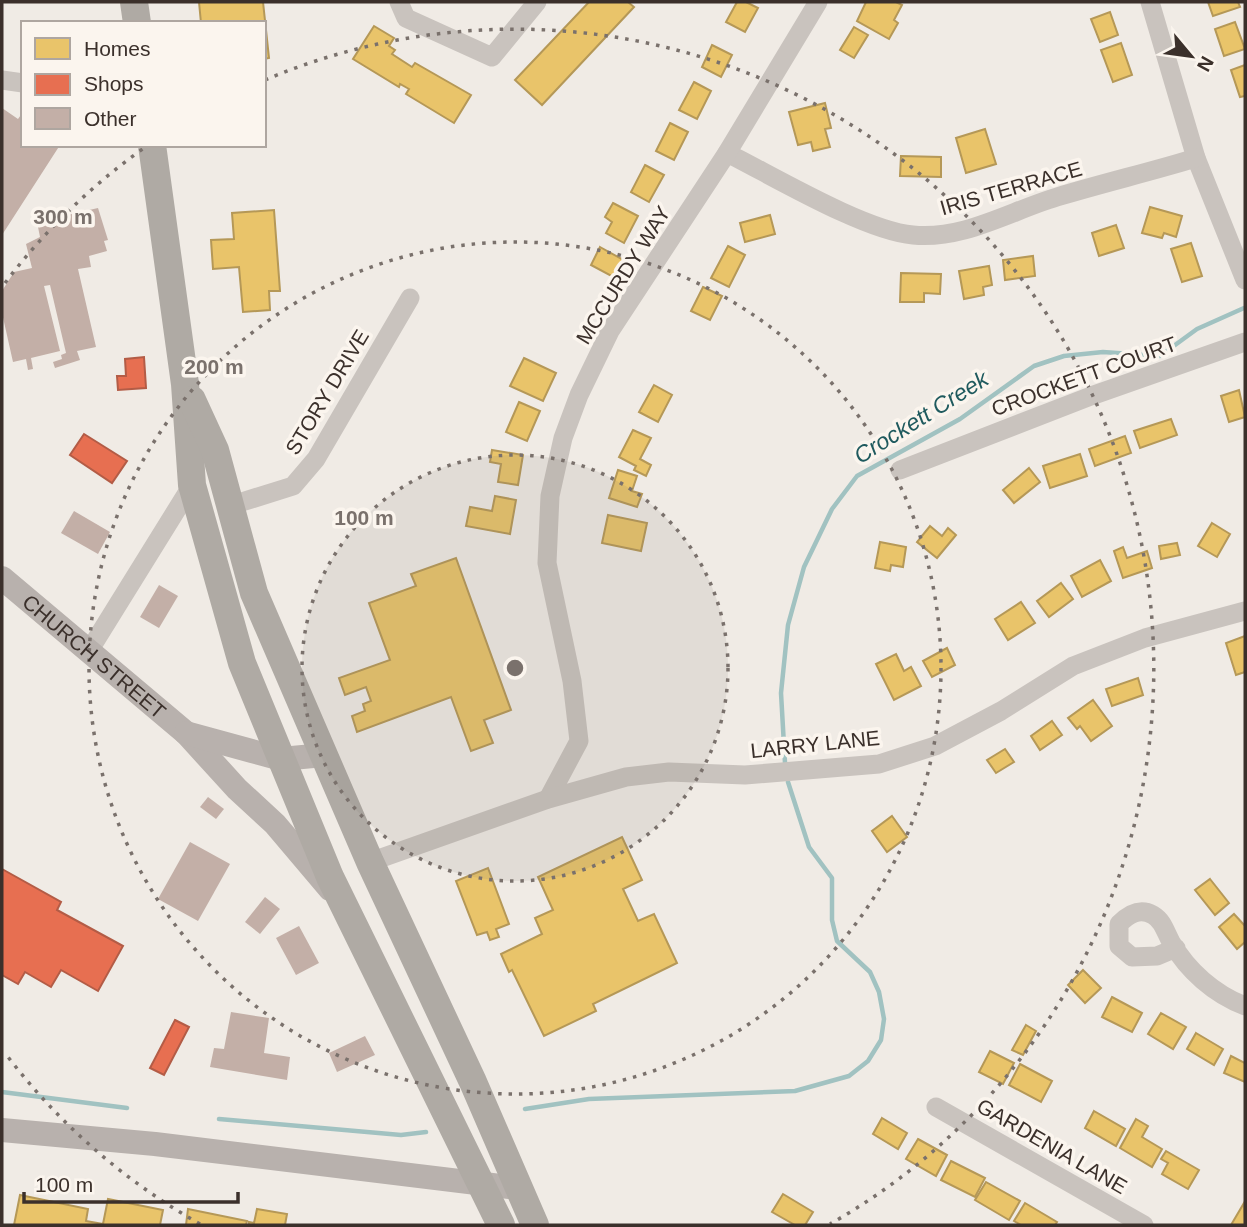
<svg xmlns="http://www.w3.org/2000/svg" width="1247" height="1227" viewBox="0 0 1247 1227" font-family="Arial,sans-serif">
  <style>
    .homes { fill: #e9c46a; stroke: #b59857; stroke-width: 2 }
    .shops { fill: #e76f51; stroke: #b35c46; stroke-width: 2 }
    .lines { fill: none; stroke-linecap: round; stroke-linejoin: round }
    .stream { stroke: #a1c2c1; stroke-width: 4.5 }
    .building { fill: #c3afa7 }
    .minor { stroke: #c9c3be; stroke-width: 19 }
    .major { stroke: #b8b1ad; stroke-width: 24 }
    .highway { stroke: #afaaa4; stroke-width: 28 }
    .ring { fill: none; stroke: #7a716c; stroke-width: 3.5; stroke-dasharray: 3.5 7 }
    .labels { text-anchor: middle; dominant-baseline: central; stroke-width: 7; stroke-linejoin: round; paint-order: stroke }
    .street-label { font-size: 21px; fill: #3b302b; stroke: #fbf5ee }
    .water-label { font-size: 23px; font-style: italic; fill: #1f5a5e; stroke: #fbf5ee }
    .centre { fill: #7a716c; stroke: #fbf5ee; stroke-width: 3.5 }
    .ring-label { font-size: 21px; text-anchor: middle; font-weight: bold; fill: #7a716c; stroke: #fbf5ee; stroke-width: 7; stroke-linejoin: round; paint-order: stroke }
  </style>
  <rect width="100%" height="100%" fill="#f0ebe5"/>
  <g class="homes">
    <polygon points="199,2 263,2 269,58 264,59 264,23 201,23"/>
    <polygon points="589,2 628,2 634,7 542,105 515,80"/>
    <polygon points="737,2 746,2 758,8 745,32 726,22"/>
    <polygon points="866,2 896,2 902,5 894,20 898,23 889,39 857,21"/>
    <polygon points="1208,2 1238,2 1240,7 1213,16"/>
    <polygon points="1110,12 1118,35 1100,42 1091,19"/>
    <polygon points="1235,22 1245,49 1224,56 1215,29"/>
    <polygon points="374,26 394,38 389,46 395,50 392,54 412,67 415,63 471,95 454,123 406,94 409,89 400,84 399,87 353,59"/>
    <polygon points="854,27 868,35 854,58 840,50"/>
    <polygon points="1121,43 1132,75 1113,82 1101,50"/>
    <polygon points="712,45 732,55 721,77 702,67"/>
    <polygon points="1245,65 1245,96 1240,97 1231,70"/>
    <polygon points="694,82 711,91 697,119 679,110"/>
    <polygon points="825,103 831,128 825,129 830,147 813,151 811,142 798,145 789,112"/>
    <polygon points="670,123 688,132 674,160 656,151"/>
    <polygon points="985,129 996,164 966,173 956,138"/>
    <polygon points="901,156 941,157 941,177 900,176"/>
    <polygon points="645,165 664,175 649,202 631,192"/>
    <polygon points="613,203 638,216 624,243 606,233 612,222 605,217"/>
    <polygon points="1150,207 1182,216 1176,237 1164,233 1162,238 1142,233"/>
    <polygon points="274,210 280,291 269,291 270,310 243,312 239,267 213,269 211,240 234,239 232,213"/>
    <polygon points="770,215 775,234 745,242 740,223"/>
    <polygon points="1116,225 1124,248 1099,256 1092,233"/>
    <polygon points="1191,243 1202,276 1182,282 1171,249"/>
    <polygon points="728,246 745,255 729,287 711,278"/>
    <polygon points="600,247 627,262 617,279 591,265"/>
    <polygon points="1033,256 1035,276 1005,280 1003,260"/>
    <polygon points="989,266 992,285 983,287 984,295 964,299 959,271"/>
    <polygon points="901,273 941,274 940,294 924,293 924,302 900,302"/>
    <polygon points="703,287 722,296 710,320 691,311"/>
    <polygon points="524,358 556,373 543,401 510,386"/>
    <polygon points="654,385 672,395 658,422 639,412"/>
    <polygon points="1239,390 1245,417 1229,422 1221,396"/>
    <polygon points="519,402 540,411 527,441 506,432"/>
    <polygon points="1171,419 1177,435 1140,448 1134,431"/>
    <polygon points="633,430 651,438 640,459 651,465 646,476 634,470 636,466 619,457"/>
    <polygon points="1125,436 1131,453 1095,466 1089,449"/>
    <polygon points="492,450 523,455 518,485 498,482 501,464 490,462"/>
    <polygon points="1080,454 1087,476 1050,488 1043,466"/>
    <polygon points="1029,468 1040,482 1014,503 1003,490"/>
    <polygon points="618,470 637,476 632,491 642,494 637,507 609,498"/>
    <polygon points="495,496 516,500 510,534 466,526 470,507 492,511"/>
    <polygon points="608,515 647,523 641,551 602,543"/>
    <polygon points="1212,523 1230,534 1217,557 1198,546"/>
    <polygon points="930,526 942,536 948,528 956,535 937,558 917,542"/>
    <polygon points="880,542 906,547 903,567 891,565 890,571 875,568"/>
    <polygon points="1177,543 1180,555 1161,559 1159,546"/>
    <polygon points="1123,547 1127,558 1147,551 1152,568 1123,578 1114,551"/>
    <polygon points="456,558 511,710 484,720 493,743 471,751 451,697 357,732 352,716 365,711 363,704 371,701 366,687 345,695 339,678 390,660 369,603 416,586 411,574"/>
    <polygon points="1100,560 1111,581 1082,597 1071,576"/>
    <polygon points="1061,583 1073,599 1049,617 1037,601"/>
    <polygon points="1021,602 1035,623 1008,640 995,619"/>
    <polygon points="1245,636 1245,672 1236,675 1226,643"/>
    <polygon points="947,648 955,665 932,677 923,661"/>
    <polygon points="896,654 904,671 911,667 921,686 894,700 876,664"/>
    <polygon points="1138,678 1143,695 1112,706 1106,689"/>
    <polygon points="1093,700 1112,726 1091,741 1080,726 1077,729 1068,718"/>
    <polygon points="1052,721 1062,735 1040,750 1031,736"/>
    <polygon points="1005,749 1014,762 996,773 987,760"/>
    <polygon points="892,816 907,837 887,852 872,831"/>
    <polygon points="622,837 642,880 623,889 638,921 654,914 677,963 593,1004 596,1011 544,1036 512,970 509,972 501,954 542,934 535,918 553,910 538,877"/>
    <polygon points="488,868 509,924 496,929 499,937 490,940 487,932 477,935 456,881"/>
    <polygon points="1210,879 1229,903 1215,915 1195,890"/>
    <polygon points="1234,914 1245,926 1245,942 1237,949 1219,927"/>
    <polygon points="1083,970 1101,988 1085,1003 1068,985"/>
    <polygon points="1112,997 1142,1013 1132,1032 1102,1017"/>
    <polygon points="1161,1013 1186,1027 1173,1049 1148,1034"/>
    <polygon points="1026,1025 1036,1031 1023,1055 1012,1050"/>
    <polygon points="1196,1033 1223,1049 1214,1065 1187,1049"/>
    <polygon points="990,1051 1014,1063 1003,1084 979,1072"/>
    <polygon points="1231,1056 1245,1063 1245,1082 1224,1073"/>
    <polygon points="1020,1064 1052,1081 1041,1102 1009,1085"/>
    <polygon points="1094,1111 1125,1129 1116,1146 1085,1128"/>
    <polygon points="882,1118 907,1133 898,1149 873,1134"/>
    <polygon points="1136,1119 1148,1126 1142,1137 1162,1149 1152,1167 1120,1148"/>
    <polygon points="918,1139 947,1155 936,1176 906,1159"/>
    <polygon points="1166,1151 1199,1170 1188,1189 1162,1174 1168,1163 1161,1159"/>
    <polygon points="951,1161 985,1178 975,1197 941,1180"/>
    <polygon points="986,1182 1020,1201 1009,1220 975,1200"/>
    <polygon points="783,1194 813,1212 805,1225 795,1225 772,1212"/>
    <polygon points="20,1195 88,1209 86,1221 103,1224 108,1199 163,1210 160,1225 14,1225"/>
    <polygon points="1025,1203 1057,1222 1055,1225 1021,1225 1014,1221"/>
    <polygon points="1244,1203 1245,1225 1231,1225"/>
    <polygon points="188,1209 247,1221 246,1225 186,1225"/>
    <polygon points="257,1209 287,1214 285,1225 249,1225 249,1222 254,1223"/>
  </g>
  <g class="shops">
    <polygon points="144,357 146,388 118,390 117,376 126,376 125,359"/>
    <polygon points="84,434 127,461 112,483 70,455"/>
    <polygon points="2,869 61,902 57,910 123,946 98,991 61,970 51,987 25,972 18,984 2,975"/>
    <polygon points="175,1020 189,1027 164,1075 150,1068"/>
  </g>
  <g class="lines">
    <g class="stream">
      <polyline points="785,763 781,693 788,625 804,567 832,509 857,476 960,419 1034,366 1064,356 1103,352 1160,356 1197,329 1244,308"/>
      <polyline points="2,1092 127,1108"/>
      <polyline points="525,1109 589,1099 795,1091 849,1076 868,1061 881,1040 884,1019 879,992 870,972 837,941 832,920 832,878 809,847 788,782"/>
      <polyline points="219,1119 401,1135 426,1132"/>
    </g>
  </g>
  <g class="building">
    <polygon points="2,108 18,119 23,112 23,145 60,145 2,235"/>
    <polygon points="98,208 108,240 104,241 107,251 89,256 91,267 78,269 96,347 77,351 80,360 55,368 53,362 62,359 61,355 66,353 50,285 44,286 60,351 31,358 33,369 28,370 26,359 13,362 2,313 2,291 14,272 32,268 26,244 40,237 37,222"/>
    <polygon points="74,511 110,532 98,554 61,533"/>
    <polygon points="159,585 178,596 159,628 140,617"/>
    <polygon points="208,797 224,809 216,819 200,807"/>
    <polygon points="190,842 230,864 198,921 158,899"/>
    <polygon points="265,897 280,909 260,934 245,922"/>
    <polygon points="299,926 319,963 296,975 276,938"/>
    <polygon points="231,1012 269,1018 264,1053 290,1057 287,1080 210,1067 214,1048 224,1049"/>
    <polygon points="365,1036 375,1055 337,1072 329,1053"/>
  </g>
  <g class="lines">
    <g class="minor">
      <polyline points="399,2 406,18 492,57 537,2"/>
      <polyline points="1150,2 1196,158 1245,280"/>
      <polyline points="2,80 23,83"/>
      <path d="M727,153c46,23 138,78 186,82 51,5 97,-24 144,-38 46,-14 93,-25 139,-39"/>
      <polyline points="900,470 1091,396 1245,342"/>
      <polyline points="229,506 293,486 316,459 410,298"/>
      <polyline points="89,651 192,485"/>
      <polyline points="548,799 579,741 572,681 547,563 550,496 563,438 579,395 610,331 727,153 818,2"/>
      <polyline points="370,862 548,799 626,777 669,772 745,775 879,764 935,746 1001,711 1073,666 1145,638 1245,611"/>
      <path d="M1176,948l-19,8 -25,1 -13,-11v-22c9,-9 20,-17 34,-9 10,6 12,16 18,27 17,29 43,52 74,64"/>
      <polyline points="936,1107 1144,1225"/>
    </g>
    <g class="major">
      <path id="s1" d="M2,578l184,155 51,56 38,35 55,65"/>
      <polyline points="186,733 281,759 324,755"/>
      <polyline points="2,1130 155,1144 517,1188"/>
    </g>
    <g class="highway">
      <polyline points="134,2 137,23"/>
      <polyline points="152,145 185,384 192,485 242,663 330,877 501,1225"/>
      <polyline points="192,400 215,450 254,593 370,862 473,1082 535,1225"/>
    </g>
  </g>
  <circle cx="515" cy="668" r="213" fill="#7a716c" fill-opacity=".12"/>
  <g class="ring">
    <circle cx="515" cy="668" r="213"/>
    <circle cx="515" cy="668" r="426"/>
    <path d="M200 1224A639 639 0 0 1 5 1053M5 283A639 639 0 0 1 144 148M265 80A639 639 0 0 1 830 1224"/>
  </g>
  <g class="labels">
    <g class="street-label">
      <text transform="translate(1011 188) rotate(-16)">IRIS TERRACE</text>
      <text transform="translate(623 275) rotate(-58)">MCCURDY WAY</text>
      <text transform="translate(1084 376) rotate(-20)">CROCKETT COURT</text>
      <text transform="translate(327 392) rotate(-59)">STORY DRIVE</text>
      <text stroke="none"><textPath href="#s1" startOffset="121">CHURCH STREET</textPath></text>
      <text transform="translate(815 744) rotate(-6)">LARRY LANE</text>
      <text transform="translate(1052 1146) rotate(30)">GARDENIA LANE</text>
    </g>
    <g class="water-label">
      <text transform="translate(921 417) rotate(-32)">Crockett Creek</text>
    </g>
  </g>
  <circle cx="515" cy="668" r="10" class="centre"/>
  <g class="ring-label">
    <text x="63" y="224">300 m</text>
    <text x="214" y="374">200 m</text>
    <text x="364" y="525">100 m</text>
  </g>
  <rect width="1247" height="1227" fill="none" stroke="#3b302b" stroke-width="7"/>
  <rect x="21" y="21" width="245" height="126" fill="#fbf5ee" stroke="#aea6a0" stroke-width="2"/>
  <rect x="35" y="38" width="35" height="21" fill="#e9c46a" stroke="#aea6a0" stroke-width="2"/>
  <text x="84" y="56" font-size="21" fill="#3b302b">Homes</text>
  <rect x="35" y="74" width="35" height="21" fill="#e76f51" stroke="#aea6a0" stroke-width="2"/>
  <text x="84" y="91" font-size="21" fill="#3b302b">Shops</text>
  <rect x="35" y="108" width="35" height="21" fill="#c3afa7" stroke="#aea6a0" stroke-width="2"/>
  <text x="84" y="126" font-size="21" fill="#3b302b">Other</text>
  <g transform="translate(1191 56) rotate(119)" stroke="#fbf5ee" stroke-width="5" paint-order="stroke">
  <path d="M0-5L12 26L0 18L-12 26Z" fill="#3b302b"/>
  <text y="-10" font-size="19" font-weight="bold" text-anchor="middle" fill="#3b302b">N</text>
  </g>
  <path d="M24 1192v10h214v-10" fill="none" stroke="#3b302b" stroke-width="3.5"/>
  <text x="35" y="1192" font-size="21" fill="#3b302b" stroke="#fbf5ee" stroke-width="5" paint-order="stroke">100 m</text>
</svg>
